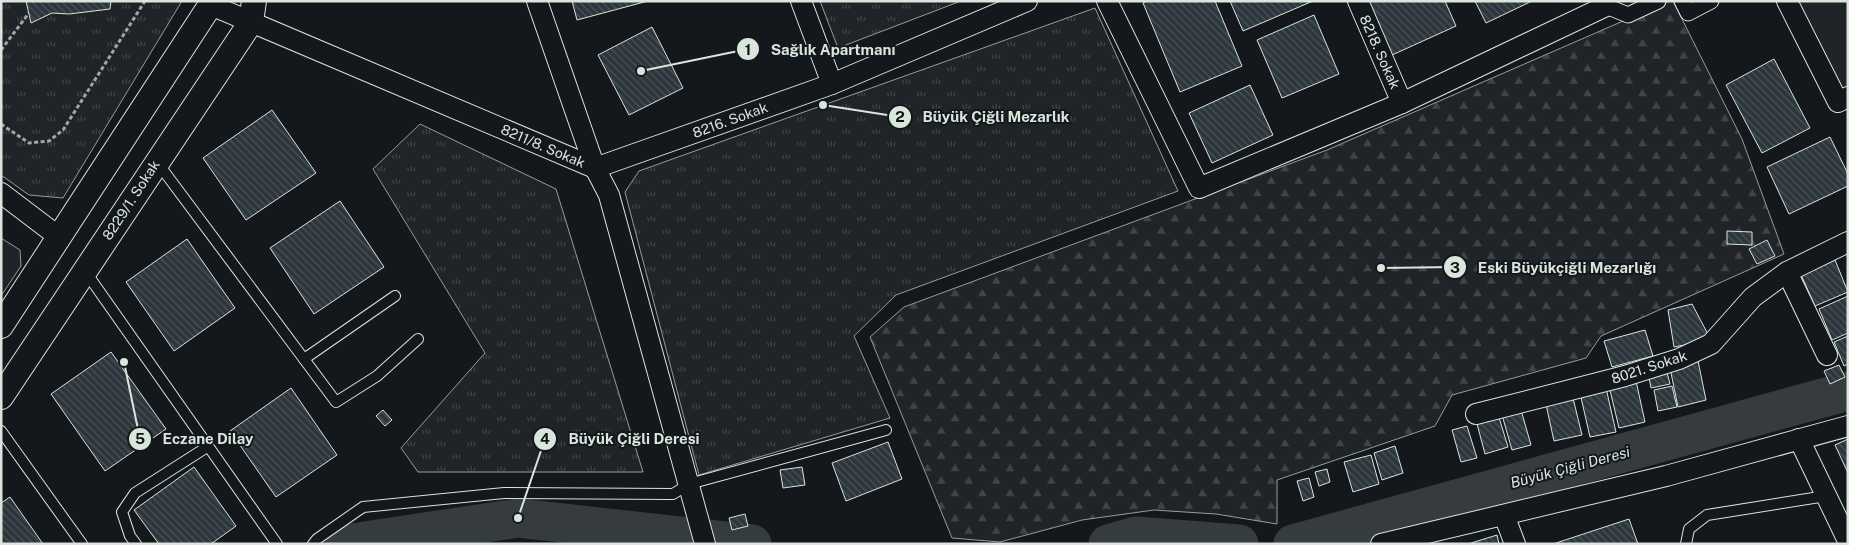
<svg xmlns="http://www.w3.org/2000/svg" width="1849" height="545" viewBox="0 0 1849 545" font-family="'Public Sans',sans-serif">
  <style>
    .grass { fill: url(#grass-tufts); stroke: #939e99 }
    .forest { fill: url(#forest-firs); stroke: #939e99 }
    .park { fill: #202428; stroke: #939e99 }
    .lines { fill: none; stroke-linecap: round; stroke-linejoin: round }
    .river { stroke: #363b3e; stroke-width: 39 }
    .building { fill: url(#building-back-hatch); stroke: #d8e6dc }
    .service-casing { stroke: #d8e6dc; stroke-width: 12 }
    .pedestrian-casing { stroke: #d8e6dc; stroke-width: 17 }
    .minor-casing { stroke: #d8e6dc; stroke-width: 22 }
    .tertiary-casing { stroke: #d8e6dc; stroke-width: 26 }
    .path { stroke: #9da8a2; stroke-width: 3; stroke-dasharray: 4 2.5; stroke-linecap: butt }
    .service { stroke: #14181c; stroke-width: 10 }
    .pedestrian { stroke: #14181c; stroke-width: 15 }
    .minor { stroke: #14181c; stroke-width: 20 }
    .tertiary { stroke: #14181c; stroke-width: 24 }
    .labels { text-anchor: middle; dominant-baseline: central; stroke-width: 4; stroke-linejoin: round; paint-order: stroke }
    .street-label { font-size: 14px; fill: #d8e6dc; stroke: #14181c }
    .water-label { font-size: 15px; font-style: italic; fill: #d8e6dc; stroke: #14181c }
    .leader { fill: none; stroke: #d8e6dc; stroke-width: 2 }
    .callout-dot { fill: #d8e6dc; stroke: #14181c; stroke-width: 2 }
    .mark-label { font-size: 15px; text-anchor: middle; font-weight: bold; fill: #111 }
    .callout-label { font-size: 15px; text-anchor: middle; font-weight: bold; fill: #d8e6dc; stroke: #14181c; stroke-width: 4; stroke-linejoin: round; paint-order: stroke }
  </style>
  <defs>
    <pattern id="grass-tufts" width="24" height="20" patternUnits="userSpaceOnUse" patternTransform="scale(1.25)"><rect width="24" height="20" fill="#202428"/><path d="M3 7l-1-3M5 7V3M7 7l1-3M15 17l-1-3M17 17v-4M19 17l1-3" fill="none" stroke="#404447"/></pattern>
    <pattern id="forest-firs" width="22" height="20" patternUnits="userSpaceOnUse" patternTransform="scale(1.25)"><rect width="22" height="20" fill="#202428"/><path d="M5 1l3.5 6h-7zM16 11l3.5 6h-7z" fill="#404447"/></pattern>
    <pattern id="building-back-hatch" width="6" height="6" patternUnits="userSpaceOnUse" patternTransform="scale(1.25)"><rect width="6" height="6" fill="#2c363c"/><path d="M-1 5l2 2M0 0l6 6M5-1l2 2" fill="none" stroke="#4a5358"/></pattern>
  </defs>
  <rect width="100%" height="100%" fill="#14181c"/>
  <g class="grass">
    <polygon points="1,1 182,1 63,198 29,195 1,175"/>
    <polygon points="820,1 961,1 838,48"/>
    <polygon points="1095,8 1178,191 896,295 854,336 890,418 699,475 625,192 639,171"/>
    <polygon points="420,124 556,189 643,472 418,472 401,448 485,353 373,169"/>
  </g>
  <polygon class="forest" points="1669,1 1673,1 1742,139 1784,254 1601,336 1586,358 1452,395 1435,426 1277,480 1277,524 1216,514 1154,510 1082,520 1000,542 952,538 870,337 904,307 1327,150"/>
  <g class="park">
    <polygon points="1798,1 1848,1 1848,87 1842,90"/>
    <polygon points="1,238 20,250 21,266 1,296"/>
  </g>
  <g class="lines">
    <g class="river">
      <polyline points="345,544 518,518 752,544"/>
      <polyline points="1108,544 1136,536 1239,544"/>
      <polyline points="1293,544 1848,391"/>
    </g>
  </g>
  <g class="building">
    <polygon points="26,1 111,1 110,9 69,14 52,13 31,23"/>
    <polygon points="572,1 648,1 577,20"/>
    <polygon points="1147,1 1215,1 1242,66 1180,92 1143,3"/>
    <polygon points="1230,1 1313,1 1243,31"/>
    <polygon points="1367,1 1445,1 1456,26 1392,55"/>
    <polygon points="1475,1 1532,1 1486,23"/>
    <polygon points="1314,15 1339,74 1282,98 1257,40"/>
    <polygon points="652,27 683,88 629,115 598,55"/>
    <polygon points="1774,59 1810,128 1762,153 1726,85"/>
    <polygon points="1250,85 1273,135 1212,163 1189,113"/>
    <polygon points="272,110 316,173 246,220 203,158"/>
    <polygon points="1830,137 1848,174 1848,186 1789,214 1767,167"/>
    <polygon points="340,201 384,267 314,314 270,248"/>
    <polygon points="1727,231 1752,232 1752,245 1727,244"/>
    <polygon points="187,239 235,308 174,351 126,282"/>
    <polygon points="1767,240 1775,256 1757,264 1749,249"/>
    <polygon points="1835,260 1848,292 1815,306 1801,275"/>
    <polygon points="1848,296 1848,333 1832,340 1819,309"/>
    <polygon points="1692,304 1711,340 1674,347 1668,310"/>
    <polygon points="1645,330 1653,356 1612,367 1604,341"/>
    <polygon points="1848,336 1848,364 1844,366 1834,342"/>
    <polygon points="111,352 166,429 105,471 51,394"/>
    <polygon points="1698,361 1706,400 1678,407 1670,368"/>
    <polygon points="1839,365 1845,377 1830,384 1824,371"/>
    <polygon points="1666,368 1670,384 1651,388 1648,372"/>
    <polygon points="1636,381 1645,422 1619,428 1609,386"/>
    <polygon points="1672,386 1677,407 1658,411 1654,390"/>
    <polygon points="291,388 337,455 276,497 230,431"/>
    <polygon points="1606,388 1616,432 1590,437 1580,393"/>
    <polygon points="1572,394 1582,435 1554,441 1545,400"/>
    <polygon points="383,410 392,420 385,426 376,416"/>
    <polygon points="1521,410 1531,445 1512,450 1502,415"/>
    <polygon points="1498,414 1508,447 1485,454 1476,420"/>
    <polygon points="1467,426 1477,458 1461,462 1452,430"/>
    <polygon points="1848,439 1848,473 1835,445"/>
    <polygon points="888,442 902,479 846,501 832,463"/>
    <polygon points="1395,446 1403,473 1382,480 1374,453"/>
    <polygon points="1371,455 1379,484 1353,492 1344,462"/>
    <polygon points="194,467 236,526 211,544 159,544 134,510"/>
    <polygon points="802,467 805,485 783,488 780,470"/>
    <polygon points="1327,469 1330,482 1319,486 1315,472"/>
    <polygon points="1309,478 1314,497 1303,501 1297,481"/>
    <polygon points="10,497 43,544 1,544 1,503"/>
    <polygon points="745,514 748,526 732,530 729,518"/>
    <polygon points="1629,519 1638,544 1553,544"/>
    <polygon points="1497,535 1499,544 1468,544"/>
  </g>
  <g class="lines">
    <g class="service-casing">
      <g id="service">
        <polyline points="157,162 336,402 377,376 418,339"/>
        <polyline points="85,271 277,544"/>
        <polyline points="304,359 395,296"/>
        <polyline points="1,431 82,544"/>
        <polyline points="136,544 130,536 122,512 135,493 207,447"/>
        <polyline points="313,544 317,539 363,507 504,493 673,494 689,484 886,430"/>
        <polyline points="1686,544 1689,529 1707,515 1826,496"/>
      </g>
    </g>
    <g class="pedestrian-casing">
      <g id="pedestrian">
        <polyline points="1682,1 1688,13 1711,1"/>
        <polyline points="1606,6 1628,15 1658,1"/>
      </g>
    </g>
    <g class="minor-casing">
      <g id="minor">
        <polyline points="537,1 595,168 609,195 705,544"/>
        <polyline points="801,1 832,84"/>
        <polyline points="1107,1 1199,188 1402,103 1606,6 1604,1"/>
        <polyline points="1358,1 1402,103"/>
        <polyline points="1787,1 1838,102 1848,97"/>
        <polyline points="211,5 595,168"/>
        <polyline points="595,168 832,84 1027,1"/>
        <polyline points="1,193 59,237"/>
        <polyline points="1787,272 1827,355"/>
        <polyline points="1476,414 1625,376 1679,359 1711,344 1753,297 1787,272 1848,242"/>
        <polyline points="1799,439 1848,541"/>
        <polyline points="1504,515 1515,544"/>
        <polyline points="1381,544 1666,476 1848,426"/>
      </g>
    </g>
    <g class="tertiary-casing">
      <g id="tertiary">
        <polyline points="1,326 213,1"/>
        <polyline points="1,397 251,22 254,1"/>
      </g>
    </g>
    <g class="path">
      <polyline points="1,50 29,13"/>
      <polyline points="1,124 29,143 49,141 63,130 145,1"/>
    </g>
    <use href="#service" class="service"/>
    <use href="#pedestrian" class="pedestrian"/>
    <use href="#minor" class="minor"/>
    <use href="#tertiary" class="tertiary"/>
  </g>
  <g class="labels">
    <g class="street-label">
      <text transform="translate(1380 52) rotate(66)">8218. Sokak</text>
      <text transform="translate(730 120) rotate(-20)">8216. Sokak</text>
      <text transform="translate(543 146) rotate(23)">8211/8. Sokak</text>
      <text transform="translate(131 200) rotate(-57)">8229/1. Sokak</text>
      <text transform="translate(1649 367) rotate(-18)">8021. Sokak</text>
    </g>
    <g class="water-label">
      <text transform="translate(1570 467) rotate(-15)">Büyük Çiğli Deresi</text>
    </g>
  </g>
  <path class="leader" d="M641 71L748 49M823 105L900 117M1381 268L1455 267M518 518L545 439M124 362L140 439"/>
  <g class="callout-dot">
    <circle cx="641" cy="71" r="5"/>
    <circle cx="823" cy="105" r="5"/>
    <circle cx="1381" cy="268" r="5"/>
    <circle cx="518" cy="518" r="5"/>
    <circle cx="124" cy="362" r="5"/>
    <circle cx="748" cy="49" r="12"/>
    <circle cx="900" cy="117" r="12"/>
    <circle cx="1455" cy="267" r="12"/>
    <circle cx="545" cy="439" r="12"/>
    <circle cx="140" cy="439" r="12"/>
  </g>
  <g class="mark-label">
    <text x="748" y="55">1</text>
    <text x="900" y="122">2</text>
    <text x="1455" y="273">3</text>
    <text x="545" y="444">4</text>
    <text x="140" y="444">5</text>
  </g>
  <g class="callout-label">
    <text x="833" y="55">Sağlık Apartmanı</text>
    <text x="996" y="122">Büyük Çiğli Mezarlık</text>
    <text x="1567" y="273">Eski Büyükçiğli Mezarlığı</text>
    <text x="634" y="444">Büyük Çiğli Deresi</text>
    <text x="208" y="444">Eczane Dilay</text>
  </g>
  <rect width="1849" height="545" fill="none" stroke="#d8e6dc" stroke-width="5"/>
</svg>
